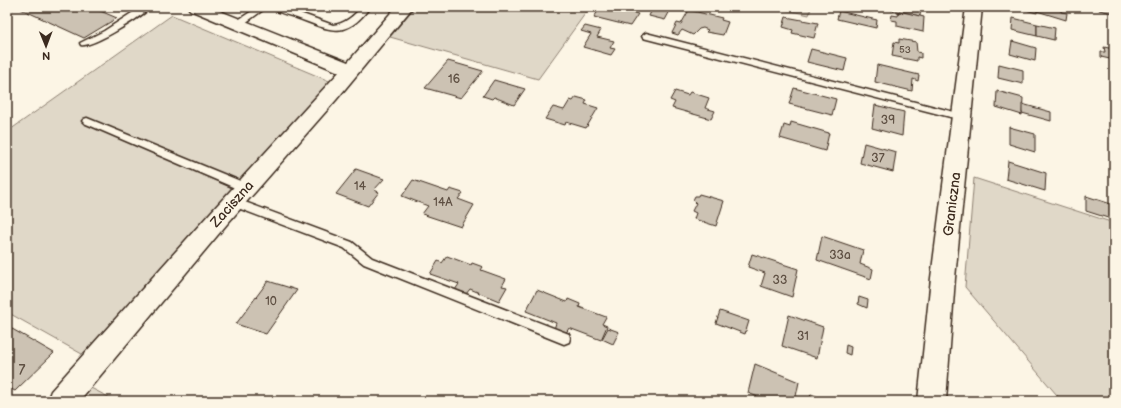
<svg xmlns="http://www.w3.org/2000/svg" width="1121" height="408" viewBox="0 0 1121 408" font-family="'Balsamiq Sans',sans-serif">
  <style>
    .green { fill: #e0d8c8; stroke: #8e8173 }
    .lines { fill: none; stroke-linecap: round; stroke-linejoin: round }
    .stream { fill: #85796b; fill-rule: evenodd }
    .building { fill: #ccc2b3; stroke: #3b2a1e }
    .service-casing { stroke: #3b2a1e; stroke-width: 3 }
    .minor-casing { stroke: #3b2a1e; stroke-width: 3 }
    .service { fill: #fcf5e5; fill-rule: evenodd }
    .minor { fill: #fcf5e5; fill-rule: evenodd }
    .labels { text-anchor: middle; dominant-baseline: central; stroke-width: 3.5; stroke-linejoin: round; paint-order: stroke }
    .far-number-label { font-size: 10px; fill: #5f5043 }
    .number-label { font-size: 12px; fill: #5f5043 }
    .street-label { font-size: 14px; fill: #3b2a1e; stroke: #fcf5e5 }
    .near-number-label { font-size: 14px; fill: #5f5043 }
  </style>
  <rect width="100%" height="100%" fill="#fcf5e5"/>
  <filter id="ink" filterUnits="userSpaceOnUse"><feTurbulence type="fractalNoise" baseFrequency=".025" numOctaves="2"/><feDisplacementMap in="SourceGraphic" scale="8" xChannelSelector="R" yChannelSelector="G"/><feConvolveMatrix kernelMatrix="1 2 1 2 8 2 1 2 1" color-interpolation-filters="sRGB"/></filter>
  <g filter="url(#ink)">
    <g class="green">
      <polygon points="415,7 590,7 538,79 390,37"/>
      <polygon points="773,7 811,7 809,15"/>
      <polygon points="172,15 334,83 89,358 7,312 7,132"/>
      <polygon points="974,178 1114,223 1114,401 1062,401 965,287"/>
      <polygon points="89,387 116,401 78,401"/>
    </g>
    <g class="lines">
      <polygon class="stream" points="12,7 17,7 7,13 7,10"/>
    </g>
    <g class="building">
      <polygon points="25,7 91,7 117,18 84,38 21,9"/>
      <polygon points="601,7 638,7 634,13 638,14 630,26 594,17"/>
      <polygon points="653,7 671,9 665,20 649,16"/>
      <polygon points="821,7 843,7 842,12"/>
      <polygon points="891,7 921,7 920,16 891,10"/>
      <polygon points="1014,7 1037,7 1037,13"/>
      <polygon points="1037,7 1061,7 1061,12 1067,13 1066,20 1037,11"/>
      <polygon points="1099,7 1112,7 1113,13 1099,10"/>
      <polygon points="689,10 722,18 721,20 728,22 723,35 706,32 708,30 703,28 699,29 693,35 682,30 678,35 672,33 677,23 681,24"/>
      <polygon points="839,11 877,20 876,28 837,19"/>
      <polygon points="899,11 924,17 923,32 897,26 897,21 891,20 892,15 898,16"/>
      <polygon points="786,17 818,23 814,38 792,33 793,30 783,27"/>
      <polygon points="1013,18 1037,24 1037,36 1012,30"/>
      <polygon points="1037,24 1055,28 1054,40 1037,36"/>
      <polygon points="585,26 601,30 597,37 614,41 610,48 615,49 611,55 583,47 591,34 581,31"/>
      <polygon points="899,39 916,42 917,52 921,53 921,58 917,57 917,61 892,56 894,42 899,43"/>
      <polygon points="1012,41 1036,48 1035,61 1010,54"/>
      <polygon points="1104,47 1114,49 1114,60 1101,57 1101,52 1105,52"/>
      <polygon points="811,49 847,58 844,71 807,62"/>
      <polygon points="448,61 483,71 461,98 425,88"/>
      <polygon points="999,64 1023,70 1023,84 998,78"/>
      <polygon points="877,65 919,75 918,81 913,79 912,91 875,82"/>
      <polygon points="494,80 525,89 514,105 494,97 492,99 483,96"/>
      <polygon points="794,88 836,99 832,115 789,104"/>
      <polygon points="675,91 688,95 690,92 709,98 705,108 715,111 711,119 672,108 675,102 670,100"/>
      <polygon points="997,91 1023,98 1022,115 996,107"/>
      <polygon points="576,97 587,100 585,104 598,108 586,128 566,122 565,125 545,119 553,107 564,110 570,100 573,101"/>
      <polygon points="1022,104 1051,112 1051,121 1022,113"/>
      <polygon points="875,105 904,112 902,136 872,128"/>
      <polygon points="791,122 829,133 825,151 780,138 784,125 790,127"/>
      <polygon points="1009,127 1035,134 1035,152 1009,144"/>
      <polygon points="864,143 896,152 893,172 860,163"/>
      <polygon points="1008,161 1046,173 1045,191 1006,179"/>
      <polygon points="356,169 384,179 374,190 379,192 368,206 336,194"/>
      <polygon points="413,180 448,192 450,189 463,193 458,199 474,205 461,227 422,214 428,206 402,196"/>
      <polygon points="699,194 724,201 716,226 694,219 696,213 692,211 696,203 693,200 695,196 698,196"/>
      <polygon points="1086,196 1111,204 1111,219 1086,211"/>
      <polygon points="822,236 863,250 860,264 873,269 871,279 817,260"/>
      <polygon points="752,254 798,269 792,297 761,286 765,273 748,267"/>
      <polygon points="447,256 471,265 472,263 483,267 481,270 506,279 502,286 507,287 499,301 470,289 466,294 455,290 459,284 430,274 438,261 442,263"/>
      <polygon points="268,281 297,290 266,334 236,324"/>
      <polygon points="537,290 567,302 568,299 580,304 579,307 606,317 602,324 607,326 601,340 569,328 566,333 554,329 556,323 526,311"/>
      <polygon points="859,297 868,300 867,308 858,304"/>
      <polygon points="720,311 749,321 745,334 716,323"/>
      <polygon points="789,315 823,327 817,358 782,346"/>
      <polygon points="7,326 54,353 15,391 7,387"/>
      <polygon points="608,328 619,332 613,344 602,339"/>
      <polygon points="846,345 851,347 850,355 845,353"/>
      <polygon points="755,364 799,382 795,401 768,401 748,393"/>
      <polygon points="811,394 829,401 809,401"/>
    </g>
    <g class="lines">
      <g class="service-casing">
        <g id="service">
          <path d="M141,7h10c-8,9 -59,41 -70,38l-1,-2 24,-12z"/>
          <polygon points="258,7 267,7 241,26 235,26 234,24 235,22"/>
          <path d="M271,7h12l50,18c12,-1 20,-9 29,-18h8c-25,34 -40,23 -73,11 -8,-3 -20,-5 -26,-11z"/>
          <polygon points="646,33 962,114 967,117 962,120 643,38 642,36"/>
          <polygon points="87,118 250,185 251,188 250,191 242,191 84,123 82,121 84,119"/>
          <polygon points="234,198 352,242 372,258 569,334 570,338 569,342 564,344 364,264 344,248 230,205 229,202 230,199"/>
        </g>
      </g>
      <g class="minor-casing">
        <g id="minor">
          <polygon points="188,7 210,7 348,62 396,7 413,7 336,100 227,224 79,401 47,401 51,391 211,212 339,72 190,10"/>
          <polygon points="966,7 982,7 955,278 946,401 918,401 931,278"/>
        </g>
      </g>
      <use href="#service" class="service"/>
      <use href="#minor" class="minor"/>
    </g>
  </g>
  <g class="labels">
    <g class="far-number-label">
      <text x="905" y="50">53</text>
    </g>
    <g class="number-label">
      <text x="454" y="79">16</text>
      <text x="888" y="120">39</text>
      <text x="878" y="158">37</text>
      <text x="360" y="186">14</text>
      <text x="443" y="202">14A</text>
      <text x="840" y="255">33a</text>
      <text x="780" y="280">33</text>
      <text x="271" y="301">10</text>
      <text x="803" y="336">31</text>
    </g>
    <g class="street-label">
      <text transform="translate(232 204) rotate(-48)">Zaciszna</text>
      <text transform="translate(952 204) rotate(-83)">Graniczna</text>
    </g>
    <g class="near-number-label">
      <text x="22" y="370">7</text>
    </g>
  </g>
  <rect width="1121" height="408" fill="none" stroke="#fcf5e5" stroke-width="24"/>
  <rect x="12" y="12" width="1097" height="384" fill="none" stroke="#3b2a1e" stroke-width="1.5" filter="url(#ink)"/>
  <g transform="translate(46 46) rotate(179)" stroke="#fcf5e5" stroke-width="3" paint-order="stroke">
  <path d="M0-3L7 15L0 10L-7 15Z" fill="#3b2a1e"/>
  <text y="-6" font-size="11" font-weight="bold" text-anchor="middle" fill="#3b2a1e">N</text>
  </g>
</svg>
